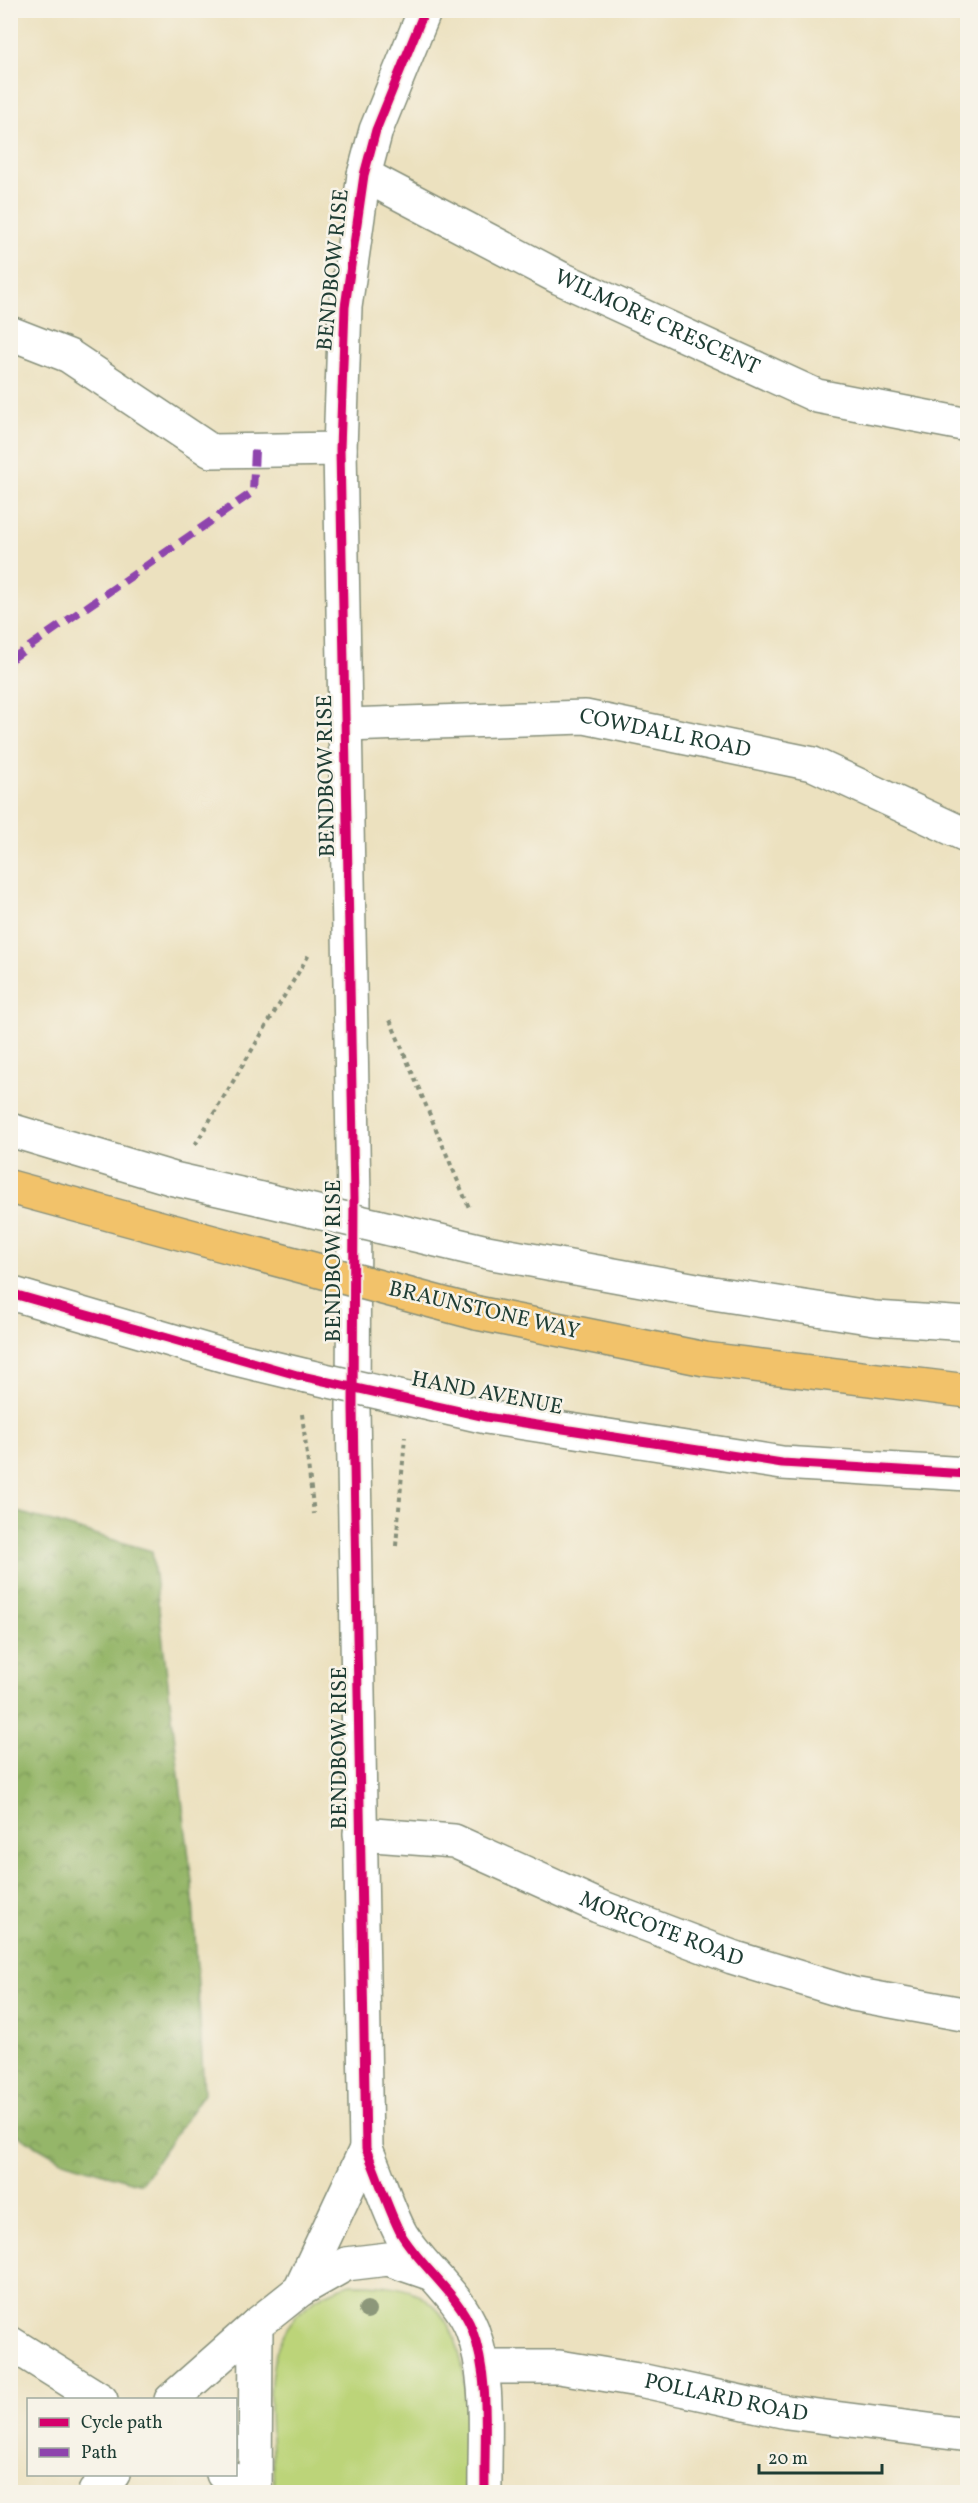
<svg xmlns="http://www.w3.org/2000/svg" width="978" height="2503" viewBox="0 0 978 2503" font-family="Vollkorn,serif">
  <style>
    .grass { fill: #bcd479; stroke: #6e8856; stroke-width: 1.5 }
    .forest { fill: url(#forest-crowns); stroke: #5a7a4e; stroke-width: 1.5 }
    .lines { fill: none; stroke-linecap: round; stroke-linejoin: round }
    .street-casing { stroke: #868f7a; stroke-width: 36 }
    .highway-casing { stroke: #868f7a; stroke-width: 36 }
    .path { stroke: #868f7a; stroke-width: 4; stroke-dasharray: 4.5 4.5; stroke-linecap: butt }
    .street { stroke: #fff; stroke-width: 33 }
    .highway { stroke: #f2c26a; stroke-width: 33 }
    .street-bridge-casing { stroke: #868f7a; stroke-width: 36; stroke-linecap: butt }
    .highway-bridge-casing { stroke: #868f7a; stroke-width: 36; stroke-linecap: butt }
    .street-bridge { stroke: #fff; stroke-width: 33 }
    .highway-bridge { stroke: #f2c26a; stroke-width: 33 }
    .quiet { stroke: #8e44ad; stroke-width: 8; stroke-dasharray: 15 8; stroke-linecap: butt }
    .cycleway-casing { stroke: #f7f3e8; stroke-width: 13 }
    .cycleway { stroke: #d6006c; stroke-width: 9 }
    .tree { fill: #8c977a }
    .labels { text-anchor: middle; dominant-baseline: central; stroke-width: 5; stroke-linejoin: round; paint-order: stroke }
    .street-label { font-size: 22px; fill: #1f3d34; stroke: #f7f3e8 }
  </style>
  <defs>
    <pattern id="forest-crowns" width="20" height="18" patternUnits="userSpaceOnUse" patternTransform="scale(1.5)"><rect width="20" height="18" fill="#95b669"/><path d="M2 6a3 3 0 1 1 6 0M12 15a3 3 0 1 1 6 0" fill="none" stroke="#799557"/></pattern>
  </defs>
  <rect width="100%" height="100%" fill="#f7f3e8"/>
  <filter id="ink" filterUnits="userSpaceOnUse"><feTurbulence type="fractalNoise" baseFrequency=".0167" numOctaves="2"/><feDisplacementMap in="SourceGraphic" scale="12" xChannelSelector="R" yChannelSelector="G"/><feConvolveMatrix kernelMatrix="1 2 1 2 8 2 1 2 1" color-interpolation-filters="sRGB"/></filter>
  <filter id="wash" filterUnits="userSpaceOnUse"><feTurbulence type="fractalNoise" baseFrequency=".008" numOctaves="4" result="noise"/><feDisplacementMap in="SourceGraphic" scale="24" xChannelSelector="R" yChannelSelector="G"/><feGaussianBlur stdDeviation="1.35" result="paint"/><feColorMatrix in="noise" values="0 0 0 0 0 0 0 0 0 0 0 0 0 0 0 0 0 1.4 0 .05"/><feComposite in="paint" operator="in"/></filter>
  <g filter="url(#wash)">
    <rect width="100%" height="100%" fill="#ece1bf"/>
    <path class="grass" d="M351,2284c22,0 44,0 64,9 66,32 50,140 50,199h-191c-2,-83 -27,-179 77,-208z"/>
    <polygon class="forest" points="11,1510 152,1551 192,1882 204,2093 141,2184 63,2161 11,2131"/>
  </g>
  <g filter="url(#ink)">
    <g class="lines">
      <g class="street-casing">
        <g id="street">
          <path d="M425,10l-49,120 -12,45 -19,132 -5,142 14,749 -1,210 13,741c11,25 23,63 35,85 20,33 58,61 71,95 19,51 12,110 13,163"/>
          <path id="s1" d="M364,175l196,103 257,118 151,29"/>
          <polyline points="10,333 69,356 211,451 340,449"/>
          <path id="s2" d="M346,725l239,-8 228,47 155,72"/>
          <polyline points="10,1130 174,1179 262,1199"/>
          <polyline points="377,1226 487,1252 713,1293 875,1318 968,1324"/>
          <polyline points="10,1293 232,1358 307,1376"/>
          <polyline points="386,1394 486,1417 782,1463 968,1474"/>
          <path id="s3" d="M360,1834l94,7 144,65 134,51 121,37 115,21"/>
          <polyline points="300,2290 346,2264 388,2259 429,2273"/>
          <polyline points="10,2343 101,2400"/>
          <path id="s4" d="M483,2367h76l85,14 143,31 181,23"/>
          <polyline points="171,2400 256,2325"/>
          <polyline points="223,2474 252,2492"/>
          <polyline points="95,2492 113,2474"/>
          <polyline points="255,2492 256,2325 300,2290 366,2149"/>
        </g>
      </g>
      <g class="highway-casing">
        <g id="highway">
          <polyline points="10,1187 253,1253"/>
          <polyline points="477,1313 705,1359 968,1391"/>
        </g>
      </g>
      <g class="path">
        <polyline points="390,1020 470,1210"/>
        <polyline points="195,1145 310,953"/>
        <polyline points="302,1414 314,1514"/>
        <polyline points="396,1546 405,1437"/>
      </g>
      <use href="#street" class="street"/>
      <use href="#highway" class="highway"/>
      <g class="street-bridge-casing">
        <g id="street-bridge">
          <polyline points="262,1199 377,1226"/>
          <polyline points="307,1376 386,1394"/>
        </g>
      </g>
      <g class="highway-bridge-casing">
        <polyline id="highway-bridge" points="253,1253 477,1313"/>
      </g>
      <use href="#street-bridge" class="street-bridge"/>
      <use href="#highway-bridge" class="highway-bridge"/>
      <polyline class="quiet" points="10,660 253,492 255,450"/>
      <g class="cycleway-casing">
        <g id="cycleway">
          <path d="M425,10l-49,120 -12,45 -19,132 -5,142 14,749 -1,210 13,741c11,25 23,63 35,85 20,33 58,61 71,95 19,51 12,110 13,163"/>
          <polyline points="10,1293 297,1375 486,1417 782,1463 968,1474"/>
        </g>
      </g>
      <use href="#cycleway" class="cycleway"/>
    </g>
    <circle class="tree" cx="367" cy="2310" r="9"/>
  </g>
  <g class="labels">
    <g class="street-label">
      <text transform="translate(334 270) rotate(-84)">BENDBOW RISE</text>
      <text stroke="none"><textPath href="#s1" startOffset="328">WILMORE CRESCENT</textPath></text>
      <text stroke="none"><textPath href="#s2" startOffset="321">COWDALL ROAD</textPath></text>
      <text transform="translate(327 776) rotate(-91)">BENDBOW RISE</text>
      <text transform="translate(334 1261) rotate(-90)">BENDBOW RISE</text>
      <text transform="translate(484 1311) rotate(13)">BRAUNSTONE WAY</text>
      <text transform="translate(487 1394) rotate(11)">HAND AVENUE</text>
      <text transform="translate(340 1748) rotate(-90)">BENDBOW RISE</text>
      <text stroke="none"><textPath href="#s3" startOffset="320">MORCOTE ROAD</textPath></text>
      <text stroke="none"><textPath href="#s4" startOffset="246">POLLARD ROAD</textPath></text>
    </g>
  </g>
  <rect width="978" height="2503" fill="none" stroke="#f7f3e8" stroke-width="36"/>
  <rect x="27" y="2398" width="210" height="78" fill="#f7f3e8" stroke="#a1aaa0" stroke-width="1.5"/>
  <rect x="39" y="2418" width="30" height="9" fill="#d6006c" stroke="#a1aaa0" stroke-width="1.5"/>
  <text x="81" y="2428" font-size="18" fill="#1f3d34">Cycle path</text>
  <rect x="39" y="2448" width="30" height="9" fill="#8e44ad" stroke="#a1aaa0" stroke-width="1.5"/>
  <text x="81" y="2458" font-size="18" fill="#1f3d34">Path</text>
  <path d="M759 2464v9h123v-9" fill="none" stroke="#1f3d34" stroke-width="3"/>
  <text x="768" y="2464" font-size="18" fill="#1f3d34" stroke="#f7f3e8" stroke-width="4.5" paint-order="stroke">20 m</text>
</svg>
